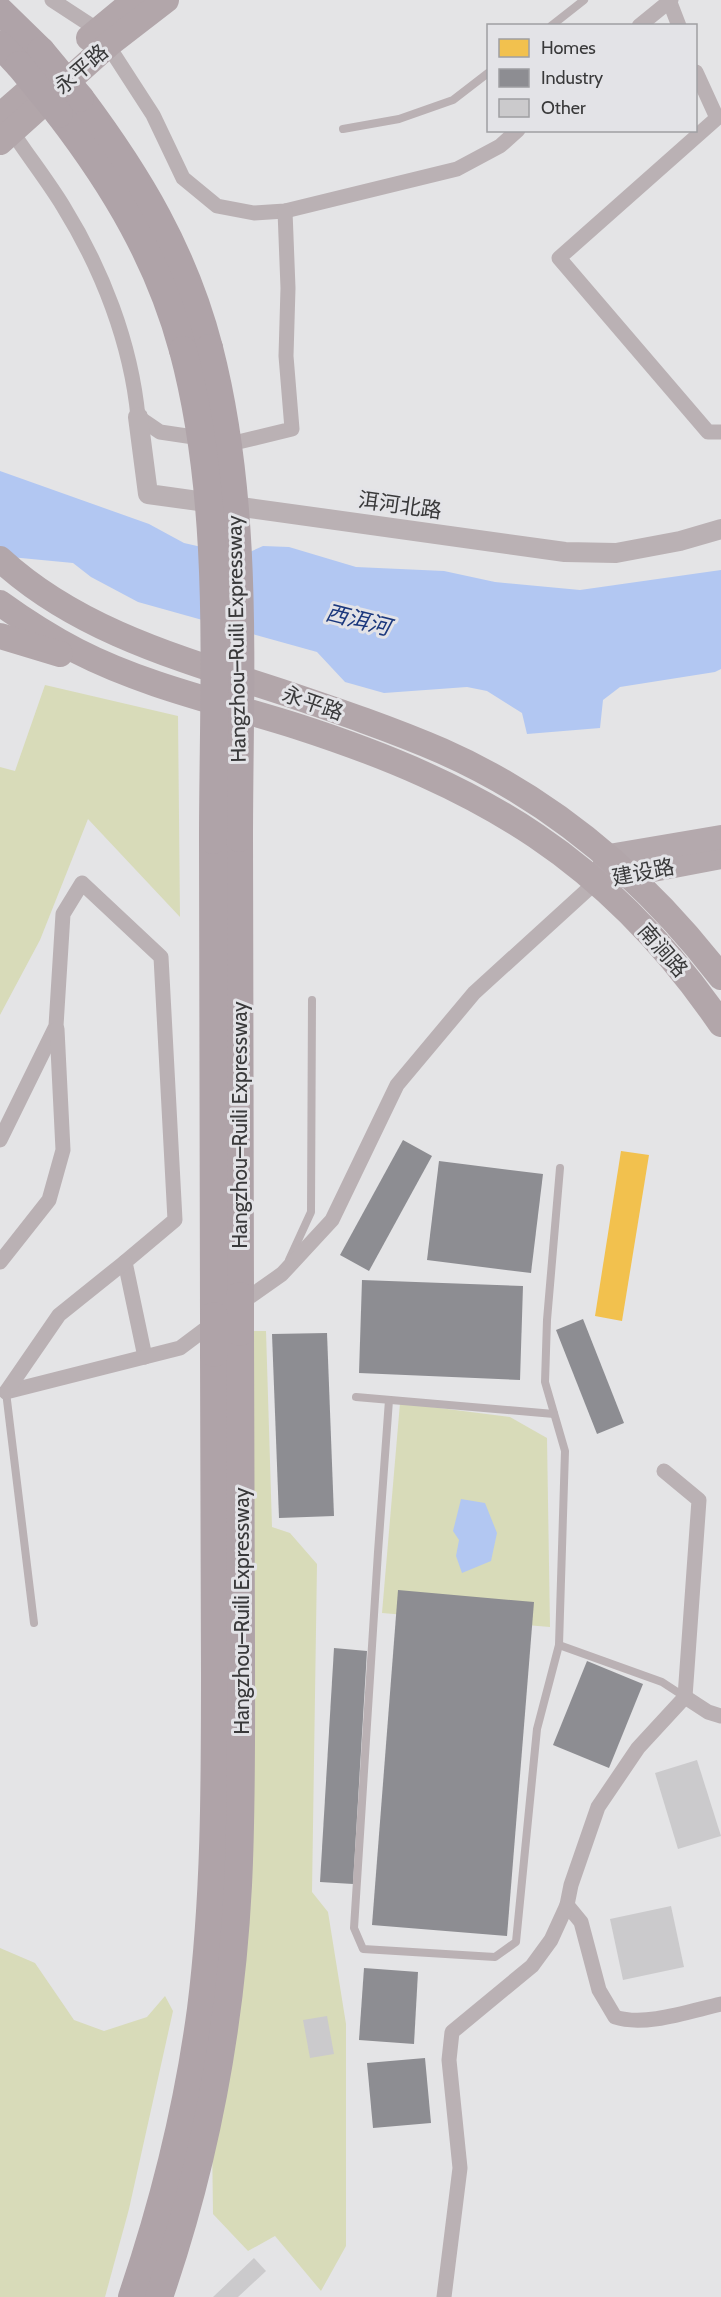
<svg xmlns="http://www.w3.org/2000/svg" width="721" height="2297" viewBox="0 0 721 2297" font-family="Cabin,'Noto Sans SC',sans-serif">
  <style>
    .green { fill: #d8dbb9 }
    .water { fill: #b2c7f2 }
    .homes { fill: #f2c14e }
    .industry { fill: #8d8d92 }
    .building { fill: #cbcacc }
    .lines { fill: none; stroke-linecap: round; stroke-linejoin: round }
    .service { stroke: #bab1b4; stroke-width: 8 }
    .minor { stroke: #bab1b4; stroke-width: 15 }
    .tertiary { stroke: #bab1b4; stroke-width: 20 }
    .primary { stroke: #b4a9ad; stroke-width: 24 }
    .trunk { stroke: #b2a6aa; stroke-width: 26 }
    .motorway { stroke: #afa3a8; stroke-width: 28 }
    .motorway-bridge { stroke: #afa3a8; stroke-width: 28 }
    .labels { text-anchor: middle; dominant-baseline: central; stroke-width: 6; stroke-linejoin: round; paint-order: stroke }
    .street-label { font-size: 21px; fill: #39393a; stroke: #e3e3e7 }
    .water-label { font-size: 22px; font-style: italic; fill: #1b387d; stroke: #e3e3e7 }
  </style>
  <rect width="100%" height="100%" fill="#e4e4e6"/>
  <g class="green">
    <polygon points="45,685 178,716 180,917 88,819 40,940 0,1015 0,767 15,771"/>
    <polygon points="251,1331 266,1331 272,1527 290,1533 317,1564 312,1892 328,1912 346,2024 346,2246 321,2291 275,2236 248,2251 213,2214 212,2137"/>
    <polygon points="400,1403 510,1417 547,1438 550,1627 382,1613"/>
    <polygon points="0,1948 35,1963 74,2020 104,2031 147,2017 165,1996 173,2011 129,2209 105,2297 0,2297"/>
  </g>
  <g class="water">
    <polygon points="0,471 149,524 184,543 241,556 263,546 289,547 356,567 444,571 495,582 580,590 721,570 721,669 715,672 620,687 603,700 600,728 527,734 522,713 487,691 467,687 384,693 345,682 317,652 138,602 91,577 73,563 0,556"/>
    <polygon points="461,1499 485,1503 497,1533 491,1561 462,1573 456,1556 459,1540 453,1531"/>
  </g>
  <polygon class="homes" points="621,1151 649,1155 622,1321 595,1316"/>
  <g class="industry">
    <polygon points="403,1140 432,1156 369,1271 340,1255"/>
    <polygon points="439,1161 543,1174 531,1273 427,1260"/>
    <polygon points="362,1280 523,1286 520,1380 359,1373"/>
    <polygon points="583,1319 624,1423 597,1434 556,1330"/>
    <polygon points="327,1333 334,1516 279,1518 272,1334"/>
    <polygon points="398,1590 534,1602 507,1936 372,1925"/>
    <polygon points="334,1648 367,1651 353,1884 320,1882"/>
    <polygon points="587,1661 643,1684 609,1768 553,1745"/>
    <polygon points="364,1968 418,1972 414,2044 359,2040"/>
    <polygon points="425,2058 431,2123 373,2128 367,2063"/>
  </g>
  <g class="building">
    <polygon points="697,1760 721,1836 678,1849 655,1773"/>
    <polygon points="671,1906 684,1967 623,1980 610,1919"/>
    <polygon points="327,2016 334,2054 310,2058 303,2020"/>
    <polygon points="254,2258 266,2271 238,2297 213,2297"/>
  </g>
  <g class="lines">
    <g class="service">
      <polyline points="551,26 584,0"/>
      <polyline points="343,129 399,119 453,100 488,73"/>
      <polyline points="560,1168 547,1320 545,1382 565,1451 559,1645 662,1682 685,1697"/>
      <polyline points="289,1260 311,1212 312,1000"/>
      <polyline points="6,1392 34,1623"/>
      <polyline points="356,1397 554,1414"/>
      <polyline points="389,1400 378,1552 354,1928 363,1949 495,1957 516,1942 537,1729 559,1645"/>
    </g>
    <g class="minor">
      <polyline points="52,0 98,30 153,115 183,178 217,206 254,213 285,211 457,169 500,146 518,130"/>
      <polyline points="669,0 679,26"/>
      <polyline points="639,26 671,0"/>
      <polyline points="696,72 717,118 559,258 708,432 721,432"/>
      <path d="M11,130c17,26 36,50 52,76 39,63 68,137 75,211l22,15 74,11 58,-14 -6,-73 2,-68 -3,-77"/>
      <polyline points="0,1140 56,1026 63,914 82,883 161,957 175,1220 125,1262 145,1357"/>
      <polyline points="0,1262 49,1200 63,1150 57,1029"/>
      <polyline points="238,1305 282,1274 332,1220 397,1085 474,993 597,881"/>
      <polyline points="6,1392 180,1348 216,1321"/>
      <polyline points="6,1392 59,1315 125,1262"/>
      <polyline points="685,1697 708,1712 721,1716"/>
      <path d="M567,1905l14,17 18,68 16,27c30,10 75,-6 106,-13"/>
      <polyline points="444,2297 460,2168 449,2060 452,2032 532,1966 551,1940 567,1905 571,1885 598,1807 638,1748 685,1697 699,1500 664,1471"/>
    </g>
    <polyline class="tertiary" points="138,417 148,494 565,552 616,553 680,541 721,529"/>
    <g class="primary">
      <polyline points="611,878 721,857"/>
      <polyline points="597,881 609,856 721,837"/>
    </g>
    <g class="trunk">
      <polyline points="89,38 135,0"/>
      <polyline points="0,116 39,82"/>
      <polyline points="0,142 109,44 166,0"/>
      <path d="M0,559c79,73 185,101 285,134 53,18 106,36 157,58 113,50 204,129 279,226"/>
      <path d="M0,603c25,18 50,34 77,48 68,35 146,52 219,75 186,60 313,134 425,298"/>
      <polyline points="0,636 60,654"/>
    </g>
    <g class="motorway">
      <polyline points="0,11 41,51"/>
      <polyline points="0,45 19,65"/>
      <path d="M80,98c59,79 104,154 129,250"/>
      <path d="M59,114c56,73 100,147 124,236"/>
      <polyline points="239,838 240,1296"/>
      <polyline points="213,840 214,1316"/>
      <path d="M132,2297c32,-94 56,-190 69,-288 14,-111 14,-223 14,-335 0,-107 -1,-214 -1,-321"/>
      <path d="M159,2297c46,-133 72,-272 79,-412 4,-80 3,-160 3,-240 -1,-104 -1,-208 -1,-313"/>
    </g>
    <g class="motorway-bridge">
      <polyline points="41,51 80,98"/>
      <polyline points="19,65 59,114"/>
      <path d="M209,348c41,159 30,328 30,490"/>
      <path d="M183,350c42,157 30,329 30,490"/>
      <polyline points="240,1332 240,1296"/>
      <polyline points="214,1353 214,1316"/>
    </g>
  </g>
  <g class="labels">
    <g class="street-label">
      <text transform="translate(81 69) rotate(-41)">永平路</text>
      <text transform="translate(400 505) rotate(8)">洱河北路</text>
      <text transform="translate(236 639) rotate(-91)">Hangzhou–Ruili Expressway</text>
      <text transform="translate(313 703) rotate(19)">永平路</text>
      <text transform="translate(643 872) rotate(-11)">建设路</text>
      <text transform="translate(663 950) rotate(49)">南涧路</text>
      <text transform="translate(239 1125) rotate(-90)">Hangzhou–Ruili Expressway</text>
      <text transform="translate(241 1611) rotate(-90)">Hangzhou–Ruili Expressway</text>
    </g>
    <g class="water-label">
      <text transform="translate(358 620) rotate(14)">西洱河</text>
    </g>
  </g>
  <rect x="487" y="24" width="210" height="108" fill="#e3e3e7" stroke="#9f9fa2" stroke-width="1.5"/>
  <rect x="499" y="39" width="30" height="18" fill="#f2c14e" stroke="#9f9fa2" stroke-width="1.5"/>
  <text x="541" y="54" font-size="18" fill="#39393a">Homes</text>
  <rect x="499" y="69" width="30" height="18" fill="#8d8d92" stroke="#9f9fa2" stroke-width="1.5"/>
  <text x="541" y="84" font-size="18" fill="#39393a">Industry</text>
  <rect x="499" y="99" width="30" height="18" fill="#cbcacc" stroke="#9f9fa2" stroke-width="1.5"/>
  <text x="541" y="114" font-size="18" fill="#39393a">Other</text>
</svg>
